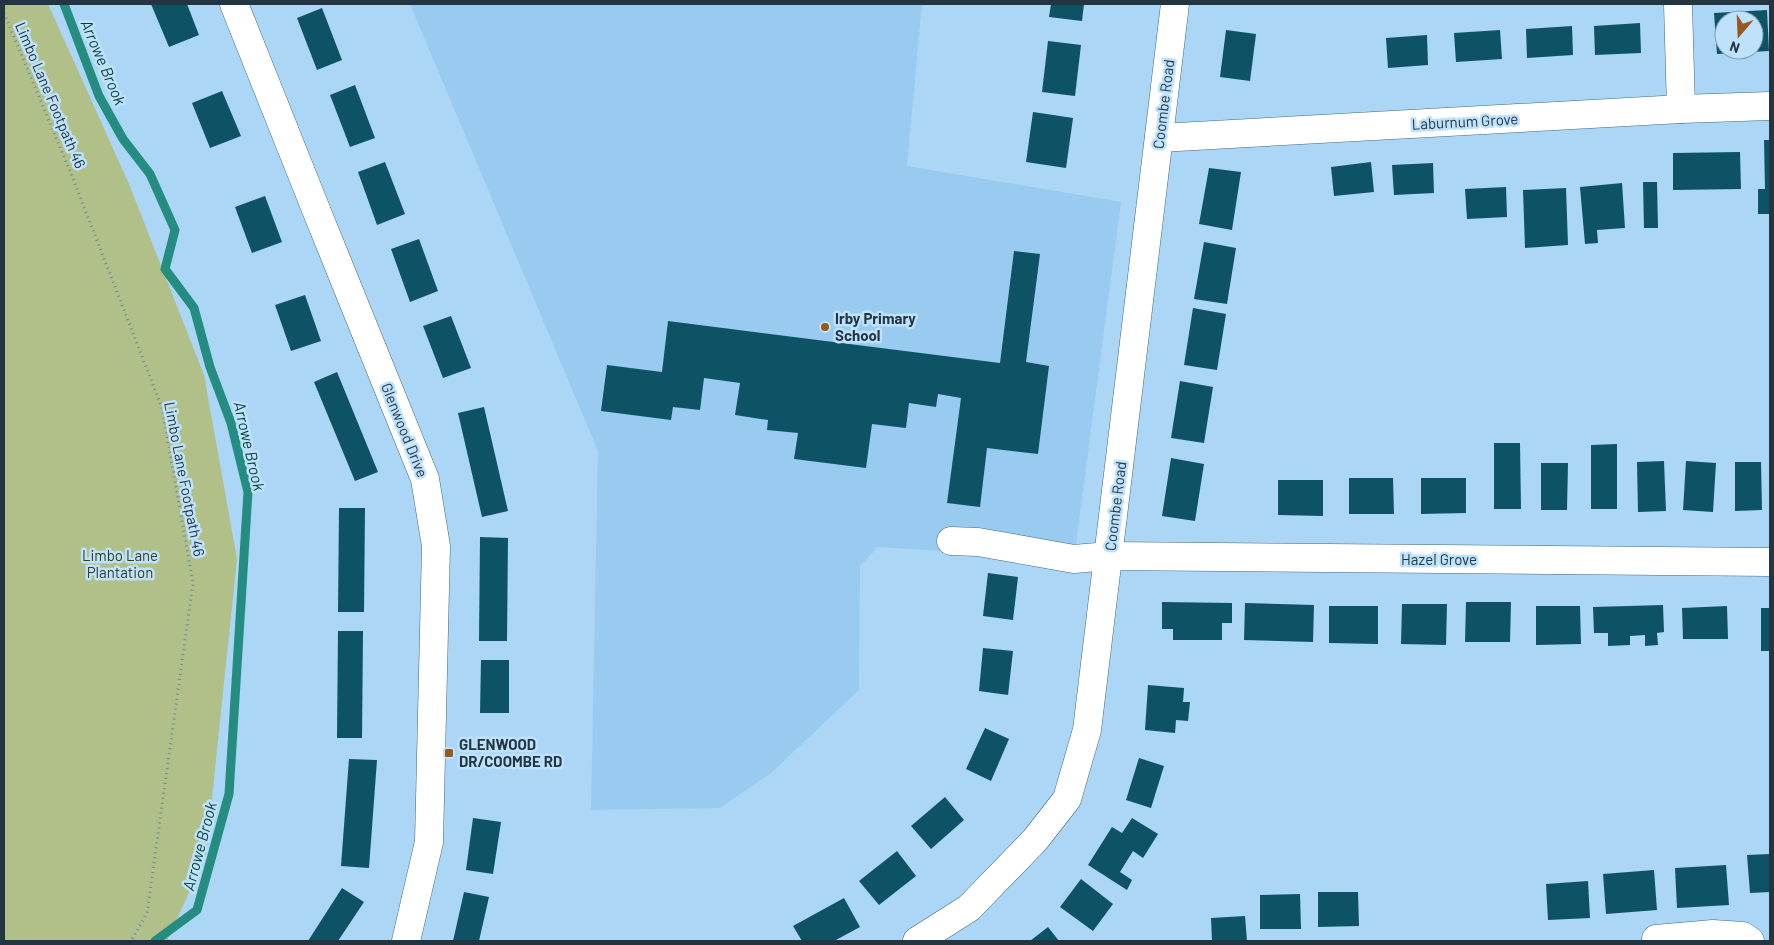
<svg xmlns="http://www.w3.org/2000/svg" width="1774" height="945" viewBox="0 0 1774 945" font-family="Barlow,sans-serif">
  <style>
    .built { fill: #99cbf0 }
    .green { fill: #b1c089 }
    .lines { fill: none; stroke-linecap: round; stroke-linejoin: round }
    .stream { stroke: #258c82; stroke-width: 9 }
    .building { fill: #0e5365; fill-rule: evenodd }
    .minor-casing { stroke: #406884; stroke-width: 29 }
    .path { stroke: #6b8aa1; stroke-width: 3; stroke-dasharray: 1 4; stroke-linecap: butt }
    .minor { stroke: #fff; stroke-width: 28 }
    .poi-dot { fill: #975a1e; stroke: #bfe2fc; stroke-width: 2 }
    .labels { text-anchor: middle; dominant-baseline: central; stroke-width: 5; stroke-linejoin: round; paint-order: stroke }
    .street-label { font-size: 15px; fill: #243542; stroke: #bfe2fc }
    .poi-label { font-size: 15px; font-weight: bold; fill: #243542; stroke: #bfe2fc; text-anchor: start }
    .park-label { font-size: 15px; fill: #353e18; stroke: #bfe2fc }
    .water-label { font-size: 16px; font-style: italic; fill: #013f36; stroke: #bfe2fc }
  </style>
  <rect width="100%" height="100%" fill="#abd6f6"/>
  <polygon class="built" points="410,4 922,4 907,166 1121,202 1074,559 878,547 860,566 859,690 771,773 720,808 591,810 598,451"/>
  <polygon class="green" points="4,4 48,4 129,184 204,375 237,559 206,855 167,941 4,941"/>
  <g class="lines">
    <polyline class="stream" points="64,4 99,96 123,139 150,174 175,230 165,269 194,308 210,367 231,423 248,492 229,794 197,910 155,941"/>
  </g>
  <g class="building">
    <polygon points="151,4 187,4 199,35 169,47"/>
    <polygon points="1051,4 1084,4 1082,21 1049,17"/>
    <polygon points="322,8 342,60 317,70 297,18"/>
    <path d="M1767,10l2,41 -52,3 -3,-41zM1724,20h30v30h-30z"/>
    <polygon points="1640,23 1641,53 1595,55 1594,26"/>
    <polygon points="1572,26 1573,55 1527,58 1526,29"/>
    <polygon points="1226,30 1256,34 1250,81 1220,77"/>
    <polygon points="1500,30 1502,59 1456,62 1454,33"/>
    <polygon points="1427,35 1428,65 1388,68 1386,38"/>
    <polygon points="1048,41 1081,45 1075,96 1042,92"/>
    <polygon points="355,85 375,138 350,147 330,95"/>
    <polygon points="222,91 241,136 210,148 192,103"/>
    <polygon points="1033,112 1073,118 1066,168 1026,162"/>
    <polygon points="1764,140 1770,140 1770,214 1758,214 1758,189 1765,189"/>
    <polygon points="1740,152 1741,189 1673,190 1673,153"/>
    <polygon points="385,162 405,214 377,225 358,172"/>
    <polygon points="1371,162 1374,192 1334,196 1331,167"/>
    <polygon points="1433,163 1434,193 1394,195 1392,165"/>
    <polygon points="1209,168 1241,172 1232,230 1199,224"/>
    <polygon points="1643,182 1657,182 1658,228 1644,228"/>
    <polygon points="1622,183 1625,228 1597,230 1598,243 1585,244 1580,187"/>
    <polygon points="1506,187 1507,217 1467,219 1465,189"/>
    <polygon points="1566,188 1568,245 1525,248 1523,190"/>
    <polygon points="265,196 282,242 252,253 235,207"/>
    <polygon points="419,239 438,291 410,302 391,249"/>
    <polygon points="1204,242 1236,248 1227,304 1194,299"/>
    <polygon points="1014,251 1040,254 1026,362 1049,366 1038,454 987,448 980,507 947,503 961,398 938,394 936,407 909,403 906,428 872,424 866,468 794,459 798,433 767,430 768,420 735,415 740,383 704,378 700,410 673,407 671,420 601,411 607,365 662,372 668,321 1000,363"/>
    <polygon points="305,295 321,341 291,351 275,305"/>
    <polygon points="1193,308 1226,314 1217,370 1184,365"/>
    <polygon points="451,316 471,368 443,378 423,326"/>
    <polygon points="337,372 378,472 355,481 314,382"/>
    <polygon points="1180,381 1213,387 1204,443 1171,438"/>
    <polygon points="484,407 508,511 482,517 458,413"/>
    <polygon points="1494,443 1520,443 1521,509 1494,509"/>
    <polygon points="1617,444 1617,509 1591,509 1591,445"/>
    <polygon points="1171,458 1204,464 1195,521 1162,516"/>
    <polygon points="1664,461 1666,511 1638,512 1637,462"/>
    <polygon points="1686,461 1716,463 1713,512 1683,510"/>
    <polygon points="1735,462 1761,462 1762,510 1735,511"/>
    <polygon points="1541,463 1568,463 1567,510 1541,510"/>
    <polygon points="1349,478 1393,478 1394,514 1349,514"/>
    <polygon points="1421,478 1466,478 1466,513 1421,514"/>
    <polygon points="1278,480 1323,480 1323,516 1278,515"/>
    <polygon points="339,508 365,508 364,612 338,612"/>
    <polygon points="480,537 508,538 507,641 479,641"/>
    <polygon points="988,573 1018,577 1013,620 983,616"/>
    <polygon points="1162,602 1232,603 1232,623 1222,623 1222,640 1173,640 1173,629 1162,629"/>
    <polygon points="1466,602 1511,602 1510,642 1465,642"/>
    <polygon points="1245,603 1314,605 1313,642 1244,640"/>
    <polygon points="1402,604 1447,604 1446,645 1401,644"/>
    <polygon points="1663,605 1664,632 1657,633 1658,645 1645,646 1645,635 1630,636 1630,645 1608,646 1608,633 1594,633 1593,607"/>
    <polygon points="1329,606 1378,606 1378,644 1329,643"/>
    <polygon points="1536,606 1580,606 1581,644 1536,645"/>
    <polygon points="1727,606 1728,639 1683,639 1682,608"/>
    <rect x="1761" y="608" width="9" height="43"/>
    <polygon points="338,631 363,631 362,738 337,738"/>
    <polygon points="983,648 1013,651 1008,695 979,691"/>
    <polygon points="481,660 509,660 509,713 480,713"/>
    <polygon points="1148,685 1184,688 1183,702 1190,702 1188,721 1176,720 1175,733 1145,730"/>
    <polygon points="985,728 1009,739 991,781 966,769"/>
    <polygon points="1139,758 1164,766 1151,808 1126,800"/>
    <polygon points="349,759 377,760 369,868 341,866"/>
    <polygon points="945,797 964,820 931,849 911,826"/>
    <polygon points="473,818 501,822 493,874 466,870"/>
    <polygon points="1132,818 1158,834 1143,858 1133,851 1120,872 1132,880 1127,890 1088,865 1112,827 1122,833"/>
    <polygon points="897,851 916,876 879,905 859,881"/>
    <polygon points="1770,854 1770,892 1750,893 1747,855"/>
    <polygon points="1726,865 1729,905 1677,908 1675,868"/>
    <polygon points="1654,870 1657,910 1606,914 1603,874"/>
    <polygon points="1081,879 1113,904 1093,931 1060,907"/>
    <polygon points="1588,881 1590,918 1548,920 1546,884"/>
    <polygon points="342,888 364,902 338,941 308,941"/>
    <polygon points="464,892 489,897 479,941 453,941"/>
    <polygon points="1318,892 1358,892 1359,926 1318,927"/>
    <polygon points="1300,894 1301,929 1260,929 1260,895"/>
    <polygon points="844,898 860,927 834,941 802,941 793,926"/>
    <polygon points="1245,916 1247,941 1212,941 1211,918"/>
    <polygon points="1048,927 1059,941 1030,941"/>
  </g>
  <g class="lines">
    <g class="minor-casing">
      <g id="minor">
        <polyline points="234,4 319,217 425,479 436,546 429,842 406,941"/>
        <polyline points="1678,4 1681,109"/>
        <polyline points="1159,138 1681,109 1770,106"/>
        <polyline points="951,541 978,542 1074,559 1109,556 1770,562"/>
        <polyline points="1656,939 1713,934 1743,936 1750,941"/>
        <polyline points="917,941 969,908 1035,840 1067,799 1087,730 1175,4"/>
      </g>
    </g>
    <polyline class="path" points="4,13 72,176 162,408 193,583 147,913 131,941"/>
    <use href="#minor" class="minor"/>
  </g>
  <g class="poi-dot">
    <circle cx="825" cy="327" r="5"/>
    <rect x="444" y="748" width="10" height="10" rx="2.5"/>
  </g>
  <g class="labels">
    <g class="street-label">
      <text transform="translate(51 95) rotate(67)">Limbo Lane Footpath 46</text>
      <text transform="translate(1163 104) rotate(-83)">Coombe Road</text>
      <text transform="translate(1465 121) rotate(-3)">Laburnum Grove</text>
      <text transform="translate(405 430) rotate(68)">Glenwood Drive</text>
      <text transform="translate(185 479) rotate(79)">Limbo Lane Footpath 46</text>
      <text transform="translate(1115 506) rotate(-83)">Coombe Road</text>
      <text x="1439" y="559">Hazel Grove</text>
    </g>
    <g class="poi-label">
      <text x="835" y="318">Irby Primary<tspan x="835" dy="17">School</tspan></text>
      <text x="459" y="744">GLENWOOD<tspan x="459" dy="17">DR/COOMBE RD</tspan></text>
    </g>
    <g class="park-label">
      <text x="120" y="555">Limbo Lane<tspan x="120" dy="17">Plantation</tspan></text>
    </g>
    <g class="water-label">
      <text transform="translate(104 62) rotate(67)">Arrowe Brook</text>
      <text transform="translate(250 446) rotate(77)">Arrowe Brook</text>
      <text transform="translate(199 846) rotate(-75)">Arrowe Brook</text>
    </g>
  </g>
  <rect width="1774" height="945" fill="none" stroke="#243542" stroke-width="10"/>
  <g transform="translate(1739 35) rotate(199)"><circle r="24" fill="#bfe2fc" stroke="#819db2"/>
  <path d="M0-4L9 19L0 12L-9 19Z" fill="#975a1e"/>
  <text y="-8" font-size="14" font-weight="bold" text-anchor="middle" fill="#243542">N</text>
  </g>
</svg>
